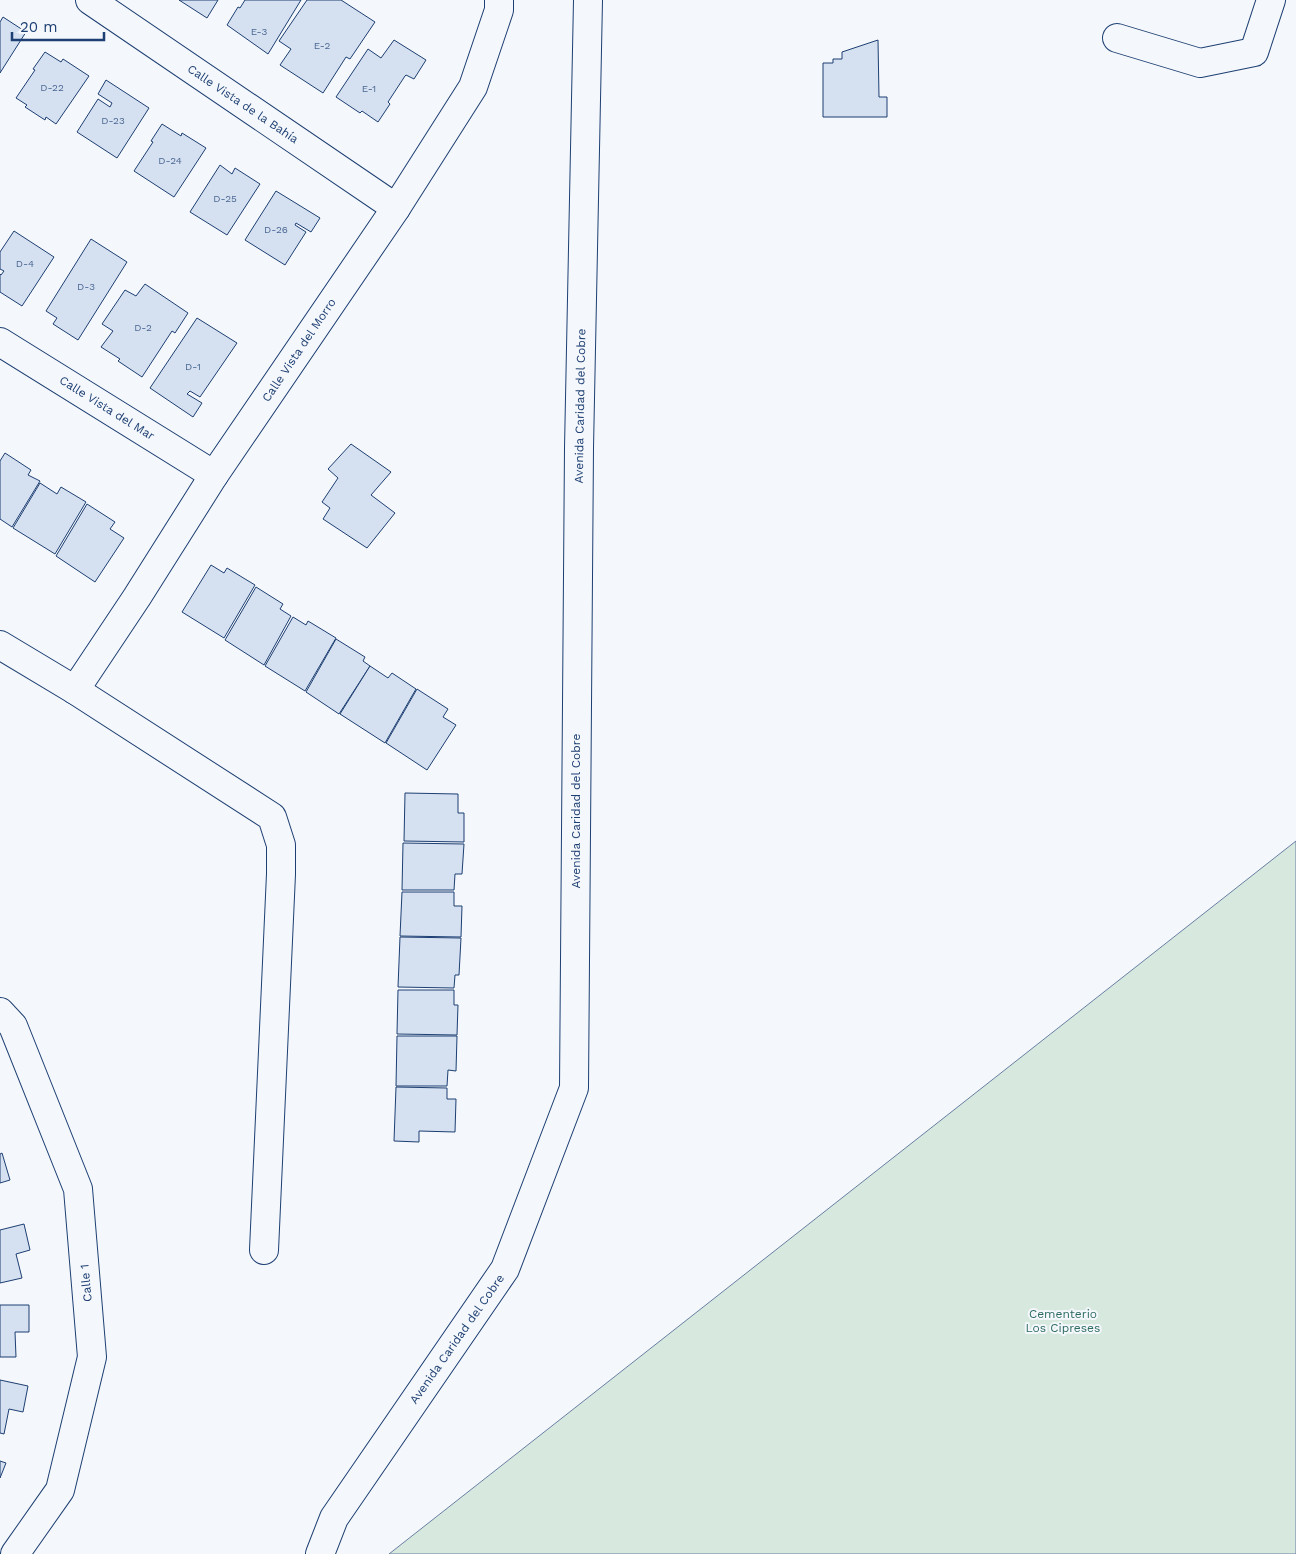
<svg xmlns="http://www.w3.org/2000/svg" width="1296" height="1554" viewBox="0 0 1296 1554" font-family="'Work Sans',sans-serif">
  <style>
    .green { fill: #d7e8df; stroke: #687fa3 }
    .building { fill: #d5e0f0; stroke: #1d3f73 }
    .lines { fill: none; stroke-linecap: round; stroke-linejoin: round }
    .minor-casing { stroke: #1d3f73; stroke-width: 30 }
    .minor { stroke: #f4f7fb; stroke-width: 28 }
    .labels { text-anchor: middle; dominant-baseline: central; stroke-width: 4; stroke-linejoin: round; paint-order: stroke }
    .number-label { font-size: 10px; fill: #4b6792 }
    .street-label { font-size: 12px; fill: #1d3f73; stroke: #f4f7fb }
    .park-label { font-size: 12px; fill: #2c6c60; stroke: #f4f7fb }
  </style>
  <rect width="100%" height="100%" fill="#f4f7fb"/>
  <polygon class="green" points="1296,841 1296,1554 389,1554"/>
  <g class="building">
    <polygon points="179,0 218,0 207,18"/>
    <polygon points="245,0 301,0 268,54 227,25 238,7 240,8"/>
    <polygon points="307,0 341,0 375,22 350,59 346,57 323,93 280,65 291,49 279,41"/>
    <polygon points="3,17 26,32 0,73 0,22"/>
    <polygon points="394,40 426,60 414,79 406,75 405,76 388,102 390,104 378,122 362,111 360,113 336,97 368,49 381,58"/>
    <polygon points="878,40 879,97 887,97 887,117 823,117 823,63 833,63 833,59 842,59 842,52"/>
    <polygon points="45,52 61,62 63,59 89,76 56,124 46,117 45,120 25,107 27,105 16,98 35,70 33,69"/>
    <polygon points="106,80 149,108 117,158 77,132 98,99 110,107 112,103 98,94"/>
    <polygon points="162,124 181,136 182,133 206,148 174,197 134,171 153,142 151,141"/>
    <polygon points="220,165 232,174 235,168 260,184 227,235 190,212"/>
    <polygon points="276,191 320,218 311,232 296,223 295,225 306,232 285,265 245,240"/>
    <polygon points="14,231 54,257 22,306 0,292 0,274 1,275 4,271 0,269 0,252"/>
    <polygon points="91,239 127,262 78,340 53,324 57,318 46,311"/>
    <polygon points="145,284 188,313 175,333 172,331 142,377 118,361 120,359 101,347 113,331 102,324 125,290 136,296"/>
    <polygon points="197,318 237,343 200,397 190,391 187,394 202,403 193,417 150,388"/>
    <polygon points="351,444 391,472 371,495 395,513 367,548 323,519 330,508 322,502 338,478 328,469"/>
    <polygon points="5,453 31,470 28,475 40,481 12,527 0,519 0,461"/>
    <polygon points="40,483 57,494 61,487 86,502 55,554 13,528"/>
    <polygon points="87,504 115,522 110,529 124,538 95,582 56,556"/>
    <polygon points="211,565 224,573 227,568 255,585 224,638 182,612"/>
    <polygon points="256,587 283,604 280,609 291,616 264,665 225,640"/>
    <polygon points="293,617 306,625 308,621 336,638 305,691 265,666"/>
    <polygon points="336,639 365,657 363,661 370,666 339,714 306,692"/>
    <polygon points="370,666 388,678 392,673 416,689 385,743 340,714"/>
    <polygon points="417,689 448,709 443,717 456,725 427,770 386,743"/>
    <polygon points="405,793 458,794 458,813 464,813 464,842 404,841"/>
    <polygon points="403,843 464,844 462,874 455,874 454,890 402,890"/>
    <polygon points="402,892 454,892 454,906 462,906 461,937 400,936"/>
    <polygon points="400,937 461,938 459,975 455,975 454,988 398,987"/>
    <polygon points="398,990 454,990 454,1005 458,1005 457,1035 397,1034"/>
    <polygon points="397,1036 457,1036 456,1071 448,1070 447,1086 396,1086"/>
    <polygon points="396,1087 447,1088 447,1099 456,1099 455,1132 419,1131 419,1142 394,1141"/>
    <polygon points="2,1153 10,1180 0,1183 0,1154"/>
    <polygon points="24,1224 30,1250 16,1254 22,1278 0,1283 0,1230"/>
    <polygon points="0,1305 29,1305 29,1332 15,1332 16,1357 0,1357"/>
    <polygon points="0,1380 28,1386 23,1412 9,1409 4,1434 0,1433"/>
    <polygon points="0,1461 6,1463 0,1478"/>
  </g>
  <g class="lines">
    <g class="minor-casing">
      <g id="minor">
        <polyline points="90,0 396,208"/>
        <polyline points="1117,38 1200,63 1254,52 1271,0"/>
        <polyline points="0,342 214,475"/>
        <polyline points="0,645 75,690 272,817 281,845 281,874 264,1250"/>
        <polyline points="75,690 137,597 214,475 396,208 473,87 499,10 499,0"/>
        <polyline points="0,1012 13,1026 78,1189 92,1357 60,1490 15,1554"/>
        <polyline points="320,1554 334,1518 505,1269 574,1088 579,448 588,0"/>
      </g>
    </g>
    <use href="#minor" class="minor"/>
  </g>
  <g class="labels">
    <g class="number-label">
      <text x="259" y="31">E-3</text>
      <text x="322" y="45">E-2</text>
      <text x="52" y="87">D-22</text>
      <text x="369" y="88">E-1</text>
      <text x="113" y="120">D-23</text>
      <text x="170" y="160">D-24</text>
      <text x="225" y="198">D-25</text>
      <text x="276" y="229">D-26</text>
      <text x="25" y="263">D-4</text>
      <text x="86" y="286">D-3</text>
      <text x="143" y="327">D-2</text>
      <text x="193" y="366">D-1</text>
    </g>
    <g class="street-label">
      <text transform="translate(243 104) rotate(34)">Calle Vista de la Bahía</text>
      <text transform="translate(299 350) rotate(-56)">Calle Vista del Morro</text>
      <text transform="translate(580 406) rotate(-89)">Avenida Caridad del Cobre</text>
      <text transform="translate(107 408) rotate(32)">Calle Vista del Mar</text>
      <text transform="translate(576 811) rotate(-90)">Avenida Caridad del Cobre</text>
      <text transform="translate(86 1283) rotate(-95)">Calle 1</text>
      <text transform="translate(457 1339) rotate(-55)">Avenida Caridad del Cobre</text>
    </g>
    <g class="park-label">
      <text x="1063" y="1314">Cementerio<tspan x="1063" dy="14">Los Cipreses</tspan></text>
    </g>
  </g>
  <path d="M12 32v8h92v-8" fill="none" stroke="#1d3f73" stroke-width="2.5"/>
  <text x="20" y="32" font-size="15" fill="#1d3f73" stroke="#f4f7fb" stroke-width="4" paint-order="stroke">20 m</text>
</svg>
